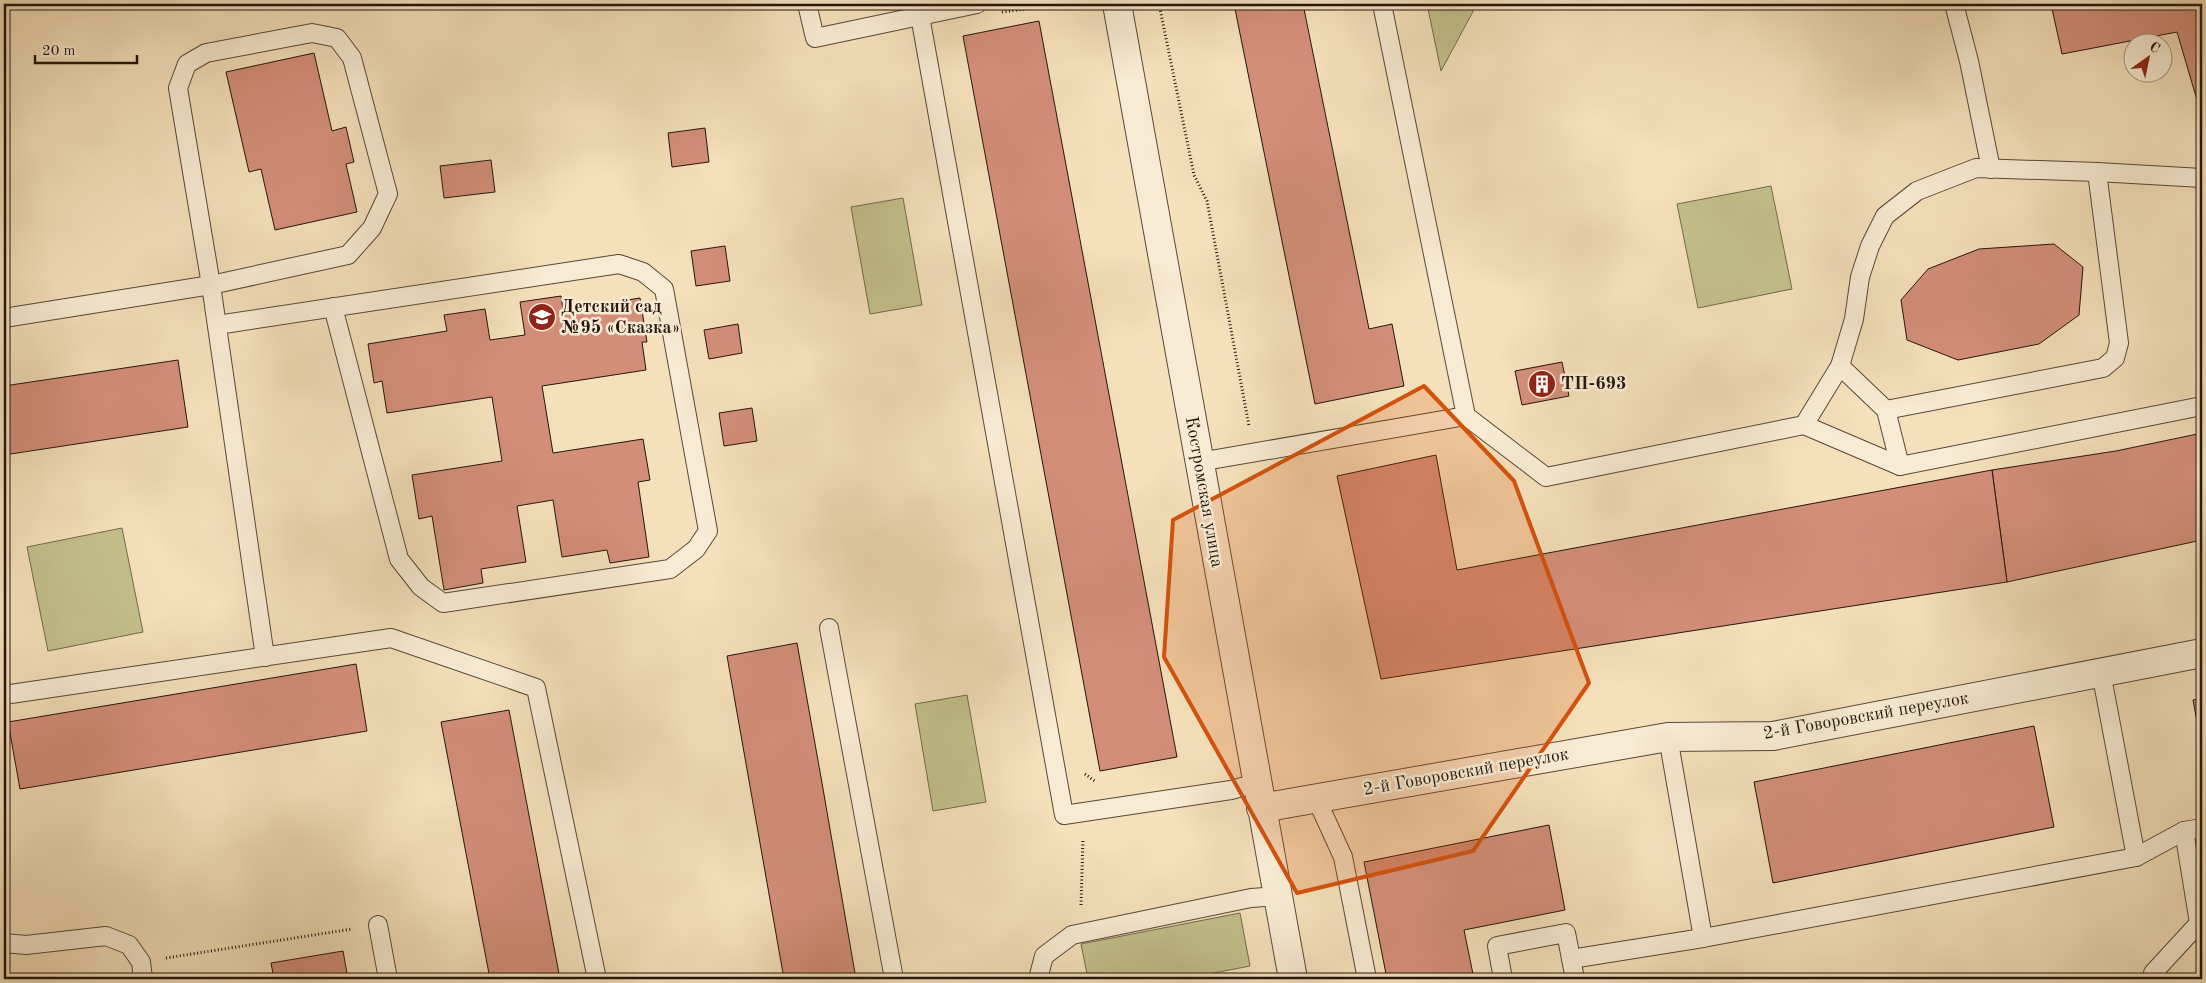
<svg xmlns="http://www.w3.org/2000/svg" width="2206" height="983" viewBox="0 0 2206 983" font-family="'Old Standard TT',serif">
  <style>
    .green { fill: #c2c08c; stroke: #736a4d }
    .building { fill: #d38e7a; stroke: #24150e }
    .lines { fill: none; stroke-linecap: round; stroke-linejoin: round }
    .lane-casing { stroke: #584839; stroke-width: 20 }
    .street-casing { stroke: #584839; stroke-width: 30 }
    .path { stroke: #24150e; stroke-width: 3; stroke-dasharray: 1 2.5; stroke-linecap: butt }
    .lane { stroke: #f8ebd3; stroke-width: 18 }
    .street { stroke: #f8ebd3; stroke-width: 28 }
    .marked { fill: #d4520c; fill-opacity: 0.2; stroke: #d4520c; stroke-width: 4; stroke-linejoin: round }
    .labels { text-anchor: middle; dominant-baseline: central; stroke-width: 5; stroke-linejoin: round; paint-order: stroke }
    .poi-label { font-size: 18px; font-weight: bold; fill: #24150e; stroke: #f8ebd3; text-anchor: start }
    .street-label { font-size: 18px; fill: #24150e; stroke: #f8ebd3 }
  </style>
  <rect width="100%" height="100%" fill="#f4e0bb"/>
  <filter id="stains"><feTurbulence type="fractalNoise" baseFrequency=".004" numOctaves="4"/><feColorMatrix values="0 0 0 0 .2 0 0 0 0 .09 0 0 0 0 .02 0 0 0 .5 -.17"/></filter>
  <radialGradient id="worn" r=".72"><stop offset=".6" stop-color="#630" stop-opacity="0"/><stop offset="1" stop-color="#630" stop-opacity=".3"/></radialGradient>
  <g class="green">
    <polygon points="1427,4 1477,4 1441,71"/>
    <polygon points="1771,186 1792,289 1698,308 1677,204"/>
    <polygon points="903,198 922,305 870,314 851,207"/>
    <polygon points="122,528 143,632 48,651 27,547"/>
    <polygon points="967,695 986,802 933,811 915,704"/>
    <polygon points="1240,913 1250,966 1183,979 1088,979 1081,944"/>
  </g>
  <g class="building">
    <polygon points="1234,4 1303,4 1369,329 1392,324 1404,386 1315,404"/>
    <polygon points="2051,4 2202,4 2202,117 2177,32 2062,54"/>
    <polygon points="1039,21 1177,757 1100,771 963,36"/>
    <polygon points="314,53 332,131 346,127 354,162 346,164 357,212 275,230 261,169 249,172 226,72"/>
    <polygon points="705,128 709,162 672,167 668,133"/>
    <polygon points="491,160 495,192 444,198 440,166"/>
    <polygon points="2054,244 2083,267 2079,315 2039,344 1958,360 1907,340 1901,300 1928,269 1979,249"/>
    <polygon points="725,246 730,281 696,286 691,251"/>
    <polygon points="561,296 563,310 640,298 647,342 642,342 646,370 542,386 553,453 643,439 650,480 638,482 649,557 610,563 607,550 562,557 553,500 517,506 526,562 481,569 483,583 444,590 432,516 419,519 412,475 502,461 492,397 387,413 382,381 374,383 368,344 447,331 444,315 485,309 490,340 525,335 520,302"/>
    <polygon points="738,324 742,353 709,359 704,330"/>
    <polygon points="178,360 188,427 4,455 4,386"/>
    <polygon points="1562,362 1569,396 1522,405 1515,371"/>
    <polygon points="752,408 757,441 724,446 719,413"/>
    <polygon points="2202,433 2202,540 2007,582 1992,470 2116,451"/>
    <polygon points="1436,455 1457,570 1992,470 2007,582 1381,679 1337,476"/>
    <polygon points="797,643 822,783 856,979 784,979 727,656"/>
    <polygon points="356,664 367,731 20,789 8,722"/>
    <polygon points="2202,698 2202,749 2193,700"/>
    <polygon points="509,710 547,910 560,979 490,979 441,722"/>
    <polygon points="2034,726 2054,827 1773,883 1754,782"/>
    <polygon points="1549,825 1565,910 1464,930 1474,979 1387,979 1364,862"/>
    <polygon points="343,951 348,979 274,979 271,963"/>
  </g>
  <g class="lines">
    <g class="lane-casing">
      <g id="lane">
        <polyline points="807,4 815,38 977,4"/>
        <polyline points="1954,4 1969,61 1991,169"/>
        <polyline points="920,16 1064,815 1231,790 1257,783"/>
        <polygon points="312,33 337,38 352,58 388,194 372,228 348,255 211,285 178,88 187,64 206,53"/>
        <polyline points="4,318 211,285 265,657"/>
        <polyline points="217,325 619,264 643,272 664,289 708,531 696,549 670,569 443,603 421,587 399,559 333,307"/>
        <polyline points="1840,366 1886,410 2103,368 2115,358 2119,343 2097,172"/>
        <polyline points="1886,410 1900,466 2202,406"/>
        <polyline points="1466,416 1546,477 1804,425 1840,366 1854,319 1860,277 1870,246 1885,216 1917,191 1976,168 2097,172 2202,178"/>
        <polyline points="1804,425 1900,466"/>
        <polyline points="1199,462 1466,416 1382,4"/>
        <polyline points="829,628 894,979"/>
        <polyline points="4,695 391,638 536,688 597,979"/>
        <polyline points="1316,798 1343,857 1367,979"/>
        <polyline points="2136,857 2184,831 2202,828"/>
        <polyline points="378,925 388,979"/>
        <polyline points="1703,938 2136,857 2101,672"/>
        <polyline points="4,943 26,945 106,936 129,945 141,962 143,979"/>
        <polyline points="1571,959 1703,938 1668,737"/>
        <polyline points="1038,979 1044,956 1072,935 1251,898 1280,896"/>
        <polyline points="1503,979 1497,946 1566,933 1575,979"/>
        <polyline points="2154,979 2153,973 2199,923 2184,831"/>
      </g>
    </g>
    <g class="street-casing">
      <g id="street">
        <polyline points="1117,4 1293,979"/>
        <polyline points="1261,808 1668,737 1773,736 2202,653"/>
      </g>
    </g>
    <g class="path">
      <polyline points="1159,4 1194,175 1207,201 1249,426"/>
      <polyline points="1002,12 1067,4"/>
      <polyline points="1085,774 1096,782"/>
      <polyline points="1081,905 1083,839"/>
      <polyline points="166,958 352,929"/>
      <polyline points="1242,979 1261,976"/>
    </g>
    <use href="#lane" class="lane"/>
    <use href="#street" class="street"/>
  </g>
  <path class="marked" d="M1424,386l90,95 75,202 -116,168 -176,42 -133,-236 9,-137z"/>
  <defs>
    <g id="school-disc" transform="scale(1.4375)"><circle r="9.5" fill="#8f2418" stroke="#f8ebd3"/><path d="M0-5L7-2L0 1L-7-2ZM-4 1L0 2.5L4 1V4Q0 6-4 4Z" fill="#fff"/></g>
    <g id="building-disc" transform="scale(1.4375)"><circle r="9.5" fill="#8f2418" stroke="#f8ebd3"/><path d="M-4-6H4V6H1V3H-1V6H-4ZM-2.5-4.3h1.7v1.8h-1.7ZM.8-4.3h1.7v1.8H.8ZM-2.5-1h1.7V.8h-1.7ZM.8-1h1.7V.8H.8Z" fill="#fff"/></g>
  </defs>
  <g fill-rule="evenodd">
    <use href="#school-disc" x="542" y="317"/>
    <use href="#building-disc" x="1542" y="384"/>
  </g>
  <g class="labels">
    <g class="poi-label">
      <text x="561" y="307">Детский сад<tspan x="561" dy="21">№95 «Сказка»</tspan></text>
      <text x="1561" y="384">ТП-693</text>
    </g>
    <g class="street-label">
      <text transform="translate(1204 492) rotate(80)">Костромская улица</text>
      <text transform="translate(1866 716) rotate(-10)">2-й Говоровский переулок</text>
      <text transform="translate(1466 772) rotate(-10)">2-й Говоровский переулок</text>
    </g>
  </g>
  <rect width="2206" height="983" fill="none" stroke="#f4e0bb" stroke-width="20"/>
  <rect x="5" y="5" width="2196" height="973" fill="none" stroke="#24150e" stroke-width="2.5"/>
  <rect x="10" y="10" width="2186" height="963" fill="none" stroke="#24150e"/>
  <g transform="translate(2148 58) rotate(33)"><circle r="24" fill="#f8ebd3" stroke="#a39584"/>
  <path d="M0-4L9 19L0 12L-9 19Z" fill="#8f2418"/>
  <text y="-8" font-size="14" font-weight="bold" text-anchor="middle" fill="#24150e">С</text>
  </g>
  <path d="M35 55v8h102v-8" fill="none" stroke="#24150e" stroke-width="2.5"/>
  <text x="42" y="55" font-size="15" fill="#24150e" stroke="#f8ebd3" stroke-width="4" paint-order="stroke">20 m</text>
  <rect width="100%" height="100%" filter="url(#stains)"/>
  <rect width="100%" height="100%" fill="url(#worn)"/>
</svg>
